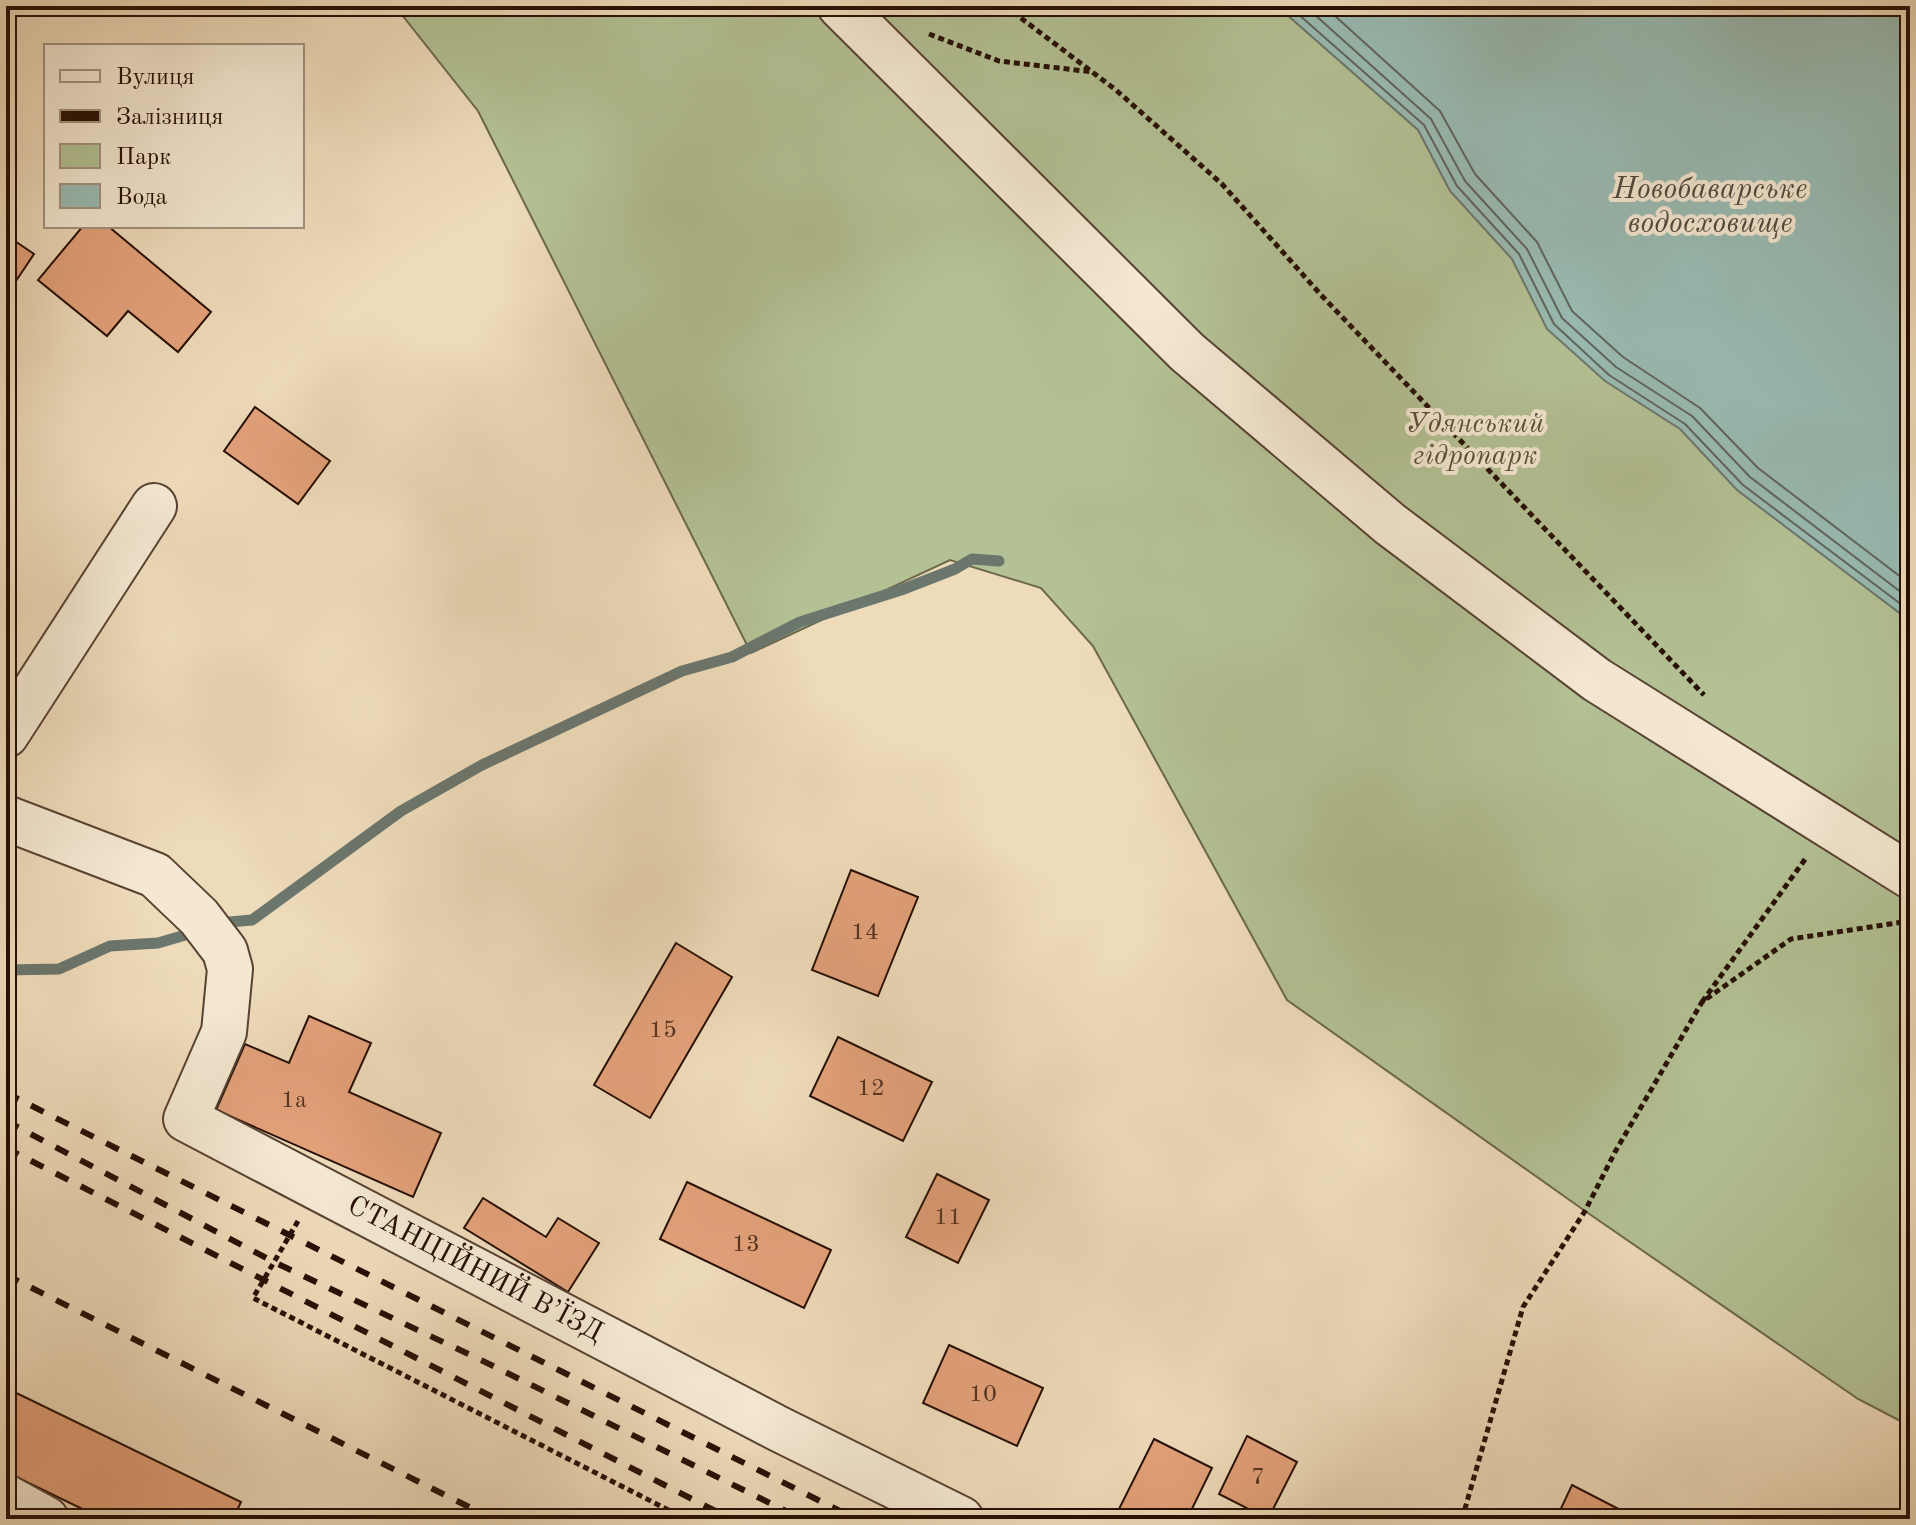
<svg xmlns="http://www.w3.org/2000/svg" width="1916" height="1525" viewBox="0 0 1916 1525" font-family="'Old Standard TT',serif">
  <style>
    .green { fill: #b3c194; stroke: #6c684c; stroke-width: 2 }
    .water { fill: #99bbb3; stroke: #6b766d; stroke-width: 2 }
    .lines { fill: none; stroke-linecap: round; stroke-linejoin: round }
    .shore { stroke: #60655c; stroke-width: 2 }
    .stream { stroke: #6b766d; stroke-width: 11 }
    .building { fill: #e3a17a; stroke: #260f04; stroke-width: 2 }
    .minor-casing { stroke: #584232; stroke-width: 48 }
    .path { stroke: #260f04; stroke-width: 5; stroke-dasharray: 6 4; stroke-linecap: butt }
    .minor { stroke: #f4e8d2; stroke-width: 44 }
    .rail { stroke: #260f04; stroke-width: 6; stroke-dasharray: 14 14; stroke-linecap: butt }
    .labels { text-anchor: middle; dominant-baseline: central; stroke-width: 8; stroke-linejoin: round; paint-order: stroke }
    .number-label { font-size: 24px; fill: #553422 }
    .park-label { font-size: 28px; font-style: italic; fill: #574d36; stroke: #f4e8d2 }
    .street-label { font-size: 28px; fill: #260f04; stroke: #f4e8d2 }
    .water-label { font-size: 30px; font-style: italic; fill: #4e4b41; stroke: #f4e8d2 }
  </style>
  <rect width="100%" height="100%" fill="#eedbba"/>
  <filter id="stains"><feTurbulence type="fractalNoise" baseFrequency=".0025" numOctaves="4"/><feColorMatrix values="0 0 0 0 .2 0 0 0 0 .09 0 0 0 0 .02 0 0 0 .5 -.17"/></filter>
  <radialGradient id="worn" r=".72"><stop offset=".6" stop-color="#630" stop-opacity="0"/><stop offset="1" stop-color="#630" stop-opacity=".3"/></radialGradient>
  <polygon class="green" points="395,6 1910,6 1910,1426 1858,1399 1585,1211 1287,1000 1093,646 1041,588 950,560 751,653 478,111"/>
  <polygon class="water" points="1277,6 1910,6 1910,621 1737,490 1680,429 1605,381 1547,329 1512,259 1450,191 1418,130"/>
  <g class="lines">
    <g class="shore">
      <polyline points="1289,6 1424,125 1457,186 1519,254 1554,324 1609,375 1685,424 1743,485 1910,611"/>
      <polyline points="1305,6 1431,119 1465,181 1527,249 1562,318 1616,367 1692,416 1750,477 1910,599"/>
      <polyline points="1324,6 1440,111 1475,174 1537,242 1572,311 1623,357 1700,408 1758,468 1910,584"/>
    </g>
    <g class="stream">
      <polyline points="218,923 252,920 401,811 482,765 682,671 732,657 800,622 901,590 955,569 972,559 999,561"/>
      <polyline points="6,970 59,969 110,946 158,943 199,931"/>
    </g>
  </g>
  <g class="building">
    <polygon points="83,226 108,226 211,312 178,352 128,311 107,336 38,280"/>
    <polygon points="6,235 34,254 6,296"/>
    <polygon points="255,407 330,461 298,504 224,451"/>
    <polygon points="851,870 918,897 878,996 812,970"/>
    <polygon points="676,943 732,977 650,1118 594,1085"/>
    <polygon points="309,1016 371,1043 349,1092 441,1133 413,1197 216,1110 245,1044 289,1063"/>
    <polygon points="838,1037 932,1082 903,1141 810,1096"/>
    <polygon points="937,1174 989,1200 958,1263 906,1237"/>
    <polygon points="687,1182 831,1250 804,1308 660,1239"/>
    <polygon points="483,1198 546,1237 558,1218 599,1243 568,1292 464,1228"/>
    <polygon points="949,1345 1043,1388 1017,1446 923,1403"/>
    <polygon points="6,1388 241,1502 233,1519 103,1519 6,1472"/>
    <polygon points="1247,1436 1297,1462 1268,1519 1219,1494"/>
    <polygon points="1154,1439 1212,1468 1187,1519 1114,1519"/>
    <polygon points="1572,1485 1638,1519 1556,1519"/>
  </g>
  <g class="lines">
    <g class="minor-casing">
      <g id="minor">
        <polyline points="840,6 1187,352 1390,524 1597,680 1910,876"/>
        <polyline points="6,735 154,506"/>
        <path id="s1" d="M6,818l149,57 44,42 26,34 5,18 -6,63 -38,87 593,310 182,90"/>
        <polyline points="6,1497 46,1519"/>
      </g>
    </g>
    <g class="path">
      <polyline points="1005,6 1116,90 1222,184 1322,296 1704,695"/>
      <polyline points="929,34 999,61 1093,72"/>
      <polyline points="1702,1002 1806,858"/>
      <polyline points="298,1221 253,1298 686,1519"/>
      <polyline points="1462,1519 1523,1307 1585,1211 1615,1152 1702,1002 1791,939 1910,921"/>
    </g>
    <use href="#minor" class="minor"/>
    <g class="rail">
      <polyline points="6,1093 856,1519"/>
      <polyline points="6,1121 274,1262 481,1360 802,1519"/>
      <polyline points="6,1148 731,1519"/>
      <polyline points="6,1275 493,1519"/>
    </g>
  </g>
  <g class="labels">
    <g class="number-label">
      <text x="865" y="933">14</text>
      <text x="663" y="1031">15</text>
      <text x="871" y="1089">12</text>
      <text x="294" y="1101">1а</text>
      <text x="948" y="1218">11</text>
      <text x="746" y="1245">13</text>
      <text x="983" y="1395">10</text>
      <text x="1258" y="1478">7</text>
    </g>
    <g class="park-label">
      <text x="1475" y="425">Удянський<tspan x="1475" dy="32">гідропарк</tspan></text>
    </g>
    <g class="street-label">
      <text stroke="none"><textPath href="#s1" startOffset="766">СТАНЦІЙНИЙ В’ЇЗД</textPath></text>
    </g>
    <g class="water-label">
      <text x="1710" y="190">Новобаварське<tspan x="1710" dy="34">водосховище</tspan></text>
    </g>
  </g>
  <rect width="1916" height="1525" fill="none" stroke="#eedbba" stroke-width="32"/>
  <rect x="8" y="8" width="1900" height="1509" fill="none" stroke="#260f04" stroke-width="4"/>
  <rect x="16" y="16" width="1884" height="1493" fill="none" stroke="#260f04" stroke-width="2"/>
  <rect x="44" y="44" width="260" height="184" fill="#f4e8d2" stroke="#a29180" stroke-width="2"/>
  <rect x="60" y="70" width="40" height="12" fill="#f4e8d2" stroke="#a29180" stroke-width="2"/>
  <text x="116" y="84" font-size="24" fill="#260f04">Вулиця</text>
  <rect x="60" y="110" width="40" height="12" fill="#260f04" stroke="#a29180" stroke-width="2"/>
  <text x="116" y="124" font-size="24" fill="#260f04">Залізниця</text>
  <rect x="60" y="144" width="40" height="24" fill="#b3c194" stroke="#a29180" stroke-width="2"/>
  <text x="116" y="164" font-size="24" fill="#260f04">Парк</text>
  <rect x="60" y="184" width="40" height="24" fill="#99bbb3" stroke="#a29180" stroke-width="2"/>
  <text x="116" y="204" font-size="24" fill="#260f04">Вода</text>
  <rect width="100%" height="100%" filter="url(#stains)"/>
  <rect width="100%" height="100%" fill="url(#worn)"/>
</svg>
